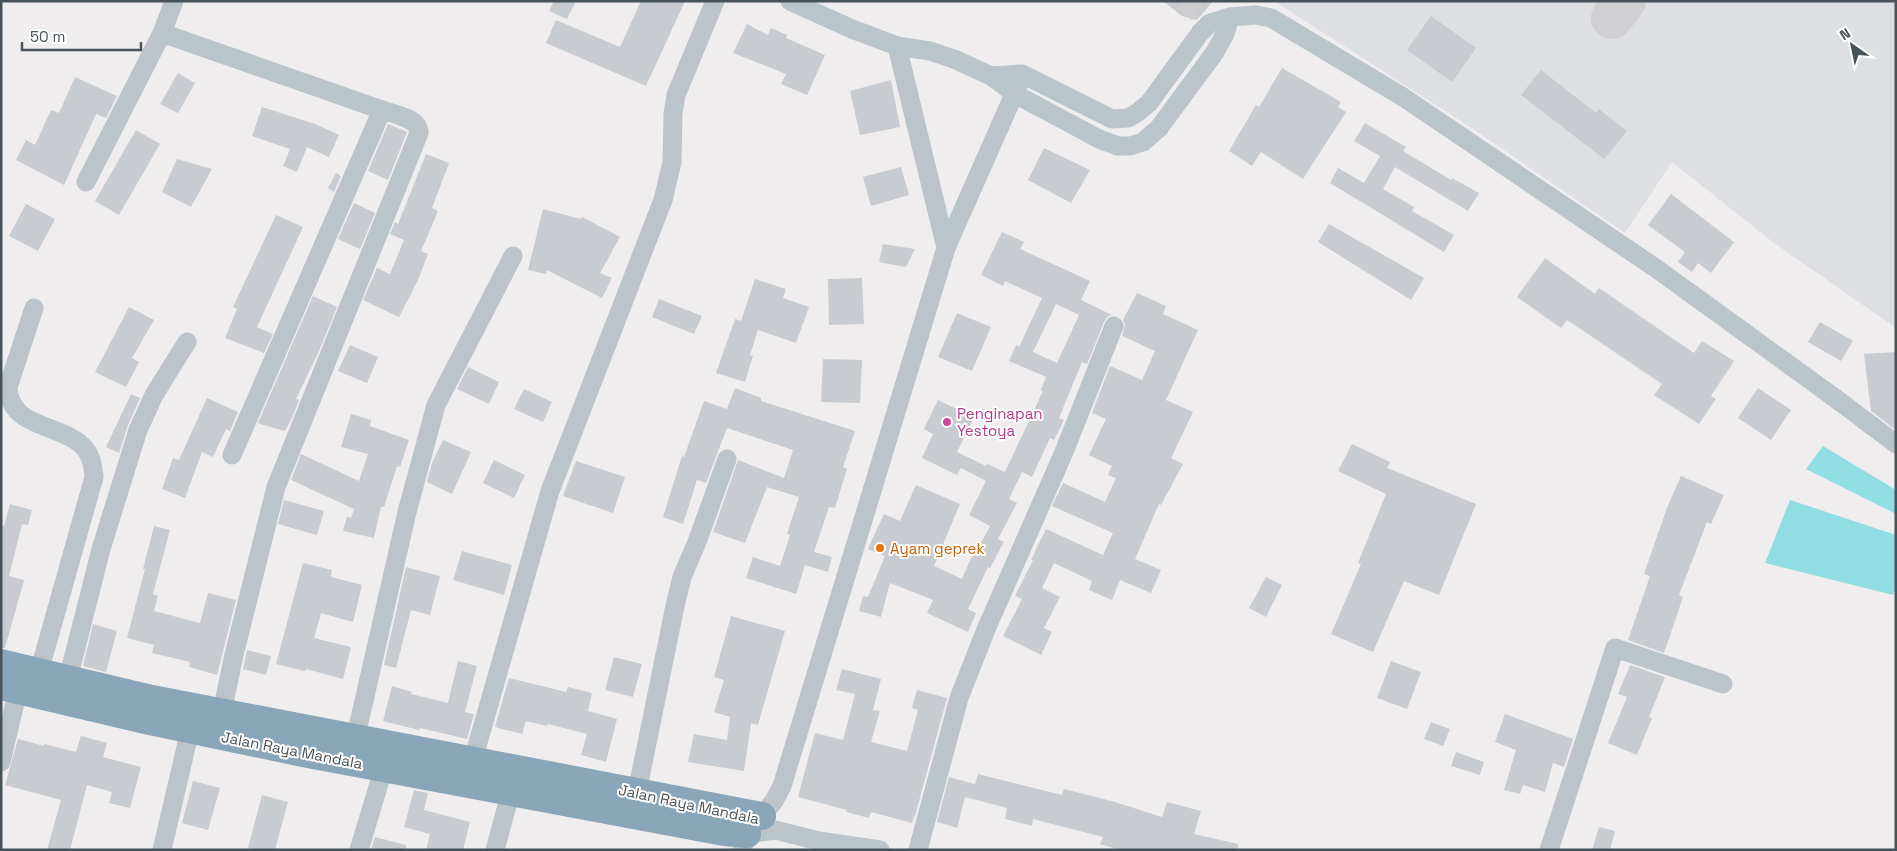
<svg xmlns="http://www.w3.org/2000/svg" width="1897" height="851" viewBox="0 0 1897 851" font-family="'Space Grotesk',sans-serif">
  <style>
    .airport { fill: #dddfe2 }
    .water { fill: #90dde3 }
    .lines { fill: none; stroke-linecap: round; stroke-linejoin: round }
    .taxiway { stroke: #d0d0d2; stroke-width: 42 }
    .building { fill: #c8cbcf; fill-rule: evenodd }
    .minor-tunnel { stroke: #ceced0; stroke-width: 19; stroke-dasharray: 19 9; stroke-linecap: butt }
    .minor { stroke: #bac4c9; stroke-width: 19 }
    .highway { stroke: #89a6b8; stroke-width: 28 }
    .hotel-dot { fill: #d1479c; stroke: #fff; stroke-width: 2 }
    .food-dot { fill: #e8710a; stroke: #fff; stroke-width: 2 }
    .labels { text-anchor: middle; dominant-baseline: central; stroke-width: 4; stroke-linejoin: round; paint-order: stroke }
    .hotel-label { font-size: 15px; fill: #b23c85; stroke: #fff; text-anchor: start }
    .food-label { font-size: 15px; fill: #c56008; stroke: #fff; text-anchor: start }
    .street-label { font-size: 15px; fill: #475359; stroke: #fff }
  </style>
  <rect width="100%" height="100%" fill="#f0edee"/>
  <polygon class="airport" points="1274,1 1896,1 1896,328 1774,243 1672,162 1625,233 1473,129"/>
  <g class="water">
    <polygon points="1823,446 1896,490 1896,514 1806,469"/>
    <polygon points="1790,500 1896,535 1896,586 1893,595 1765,563"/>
  </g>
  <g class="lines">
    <polyline class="taxiway" points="1612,18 1625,1"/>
  </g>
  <g class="building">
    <polygon points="554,1 576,1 567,19 549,11"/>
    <polygon points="641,1 685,1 646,86 546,43 556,20 620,47"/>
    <polygon points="1163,1 1213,1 1197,20 1182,16"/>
    <polygon points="1431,16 1476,48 1452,82 1407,50"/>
    <polygon points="747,24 768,35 771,28 787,35 786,38 825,55 807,95 781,84 786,74 733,53"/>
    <polygon points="1282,68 1341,102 1338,107 1346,112 1303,179 1261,152 1252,166 1229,151 1256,105 1259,107"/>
    <polygon points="1541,70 1596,113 1599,109 1627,131 1604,159 1521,95"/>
    <polygon points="178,73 195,83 178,113 160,104"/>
    <polygon points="75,77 117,96 106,118 96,114 64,185 16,160 26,140 35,145 51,110 59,113"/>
    <polygon points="891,80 900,127 860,135 850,91"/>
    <polygon points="262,107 315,124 339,135 329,157 307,147 297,172 283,166 290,149 252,136"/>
    <polygon points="1365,123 1406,147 1403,151 1451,180 1452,178 1479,193 1468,211 1395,167 1383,189 1414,207 1412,211 1454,235 1444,252 1330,183 1338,168 1364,183 1380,156 1354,141"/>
    <polygon points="388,124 407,132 388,180 368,171"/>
    <polygon points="136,130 160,144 119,215 95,201"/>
    <polygon points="1044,148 1090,170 1071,203 1028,180"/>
    <polygon points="426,154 449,163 432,208 438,211 421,251 428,254 418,280 399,317 363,300 377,268 390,274 404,240 390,234 395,222 398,224"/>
    <polygon points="177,159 212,169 191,207 162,192"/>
    <polygon points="901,167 909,195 871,206 863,177"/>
    <polygon points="336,173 341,176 334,192 328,188"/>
    <polygon points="1671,194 1734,242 1711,273 1698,263 1692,272 1678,262 1685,252 1648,225"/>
    <polygon points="354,203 375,213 360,249 338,239"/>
    <polygon points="26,204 55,219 38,251 9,236"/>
    <polygon points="543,209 581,219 582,217 620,237 600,273 612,278 602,298 547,270 546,274 528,270"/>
    <polygon points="276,215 303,227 257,327 273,334 264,353 225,338 237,309 233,307"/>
    <polygon points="1329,224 1424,278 1411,300 1318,242"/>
    <path d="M1002,232l22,10 -4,7 70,32 -9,19 31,15 -5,2 -3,5 -17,42 -5,-2 -23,56 5,2 -10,20 -4,-2 -18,39 -10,-5 -13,27 8,4 -19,36 6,3 -14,26 -2,-1 -20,42 8,4 -8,19 -41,-19 6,-13 -43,-17 -9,34 -22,-6 4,-15 5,1 17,-41 -17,-7 7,-16 9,-19 16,7 16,-36 44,19 -26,62 28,13 12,-28 2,1 14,-26 -21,-11 17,-34 -25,-13 -4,7 -35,-17 11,-24 -9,-5 14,-29 36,17 -17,35 29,14 1,-2 18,8 38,-81 -2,-1 5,-13 -37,-16 7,-16 3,2 23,-49 -37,-17 -2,5 -22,-11zM1056,304l23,11 -22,48 -24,-11z"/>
    <polygon points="883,244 915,249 906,267 879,262"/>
    <polygon points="1545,258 1595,294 1599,288 1694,353 1702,341 1734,361 1711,396 1716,399 1699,424 1654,395 1662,384 1567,320 1561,328 1517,297"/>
    <polygon points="862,278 864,324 829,325 828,279"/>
    <polygon points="755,279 786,289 783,298 809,307 796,343 758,330 750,355 753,356 745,382 716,373 735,319 741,321"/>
    <polygon points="1137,293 1166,306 1163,314 1198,330 1166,400 1193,412 1171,458 1183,464 1161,505 1159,504 1135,559 1161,570 1151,593 1120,580 1112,600 1089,590 1092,581 1054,563 1042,588 1060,597 1044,628 1052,632 1041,655 1003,636 1022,599 1015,596 1033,560 1031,560 1046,529 1103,555 1113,533 1052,506 1063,483 1105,502 1116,478 1108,475 1112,466 1089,455 1106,419 1092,413 1110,366 1142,380 1155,351 1122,336 1125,325 1123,320"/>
    <polygon points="313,296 337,307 319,351 296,399 299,400 292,418 285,431 260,424 258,423"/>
    <polygon points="659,299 702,316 694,334 652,317"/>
    <polygon points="129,307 154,320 132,358 139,362 126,387 95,372"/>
    <polygon points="957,313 991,327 972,371 938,357"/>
    <polygon points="1820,322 1853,341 1841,361 1808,342"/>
    <polygon points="350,345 378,357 367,383 338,371"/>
    <polygon points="1896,352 1896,430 1871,411 1864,354"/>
    <polygon points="823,359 862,360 860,403 821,402"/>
    <polygon points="468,367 499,382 489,404 457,389"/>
    <polygon points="735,388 761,398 761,401 855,431 843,467 847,469 835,508 829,507 814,552 832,557 828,572 805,565 796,594 746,578 753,557 780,566 790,535 787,534 799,497 767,487 745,543 713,532 738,460 784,478 793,450 727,428 706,483 697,480 683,524 663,517 682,456 684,457 704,401 727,409"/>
    <polygon points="1758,388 1791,410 1771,440 1738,418"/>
    <polygon points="524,389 552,402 543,422 514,409"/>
    <polygon points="131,394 140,398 128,425 119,453 106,447"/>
    <polygon points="207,398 238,412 230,431 226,429 213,457 202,452 185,498 162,489 173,458 179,460"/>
    <polygon points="351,414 371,420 370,426 409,440 400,467 397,466 384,507 381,507 374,538 343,531 347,517 351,518 354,509 291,480 301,454 359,481 368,454 341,447"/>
    <polygon points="443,440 471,452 452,494 427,482 432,463"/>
    <polygon points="1352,444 1390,462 1387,468 1476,504 1439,595 1404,581 1373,652 1331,634 1361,564 1358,563 1386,494 1338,471"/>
    <polygon points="494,460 525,475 514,498 483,483"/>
    <polygon points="576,461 625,477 613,513 563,496"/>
    <polygon points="1681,476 1724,495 1711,524 1707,522 1679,595 1683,597 1664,653 1628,640 1650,576 1644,574 1668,505"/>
    <polygon points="284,500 324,511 317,535 278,524"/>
    <polygon points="10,504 32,510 28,525 22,524 9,576 24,580 5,648 1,648 1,525 4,526"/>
    <polygon points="154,526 170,530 153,594 158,596 154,611 200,623 208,593 236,600 217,675 189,667 190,662 152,653 154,645 127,638 145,569 143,569"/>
    <polygon points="462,551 512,565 504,595 453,580"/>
    <polygon points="303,563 332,570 331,577 362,585 353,622 321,613 314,638 351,647 343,679 306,669 305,671 276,664"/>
    <polygon points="406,567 440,576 430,615 411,610 396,668 384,665"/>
    <polygon points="1266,577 1282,585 1266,617 1249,608"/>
    <polygon points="731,616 785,631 758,725 751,723 744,771 688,762 694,734 727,740 730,717 714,712 724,680 714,677"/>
    <polygon points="93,624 117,631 106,672 83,666"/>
    <polygon points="247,650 271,656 266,675 243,669"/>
    <polygon points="614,657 642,664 633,697 605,690"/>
    <polygon points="458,661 477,666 465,712 474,714 467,739 420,728 419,730 383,721 392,686 412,692 411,694 448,703"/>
    <polygon points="1391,661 1421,672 1407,709 1377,698"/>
    <polygon points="1630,665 1665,677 1649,717 1652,718 1637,755 1608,743 1627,697 1618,694"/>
    <polygon points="842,669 881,679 873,710 880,711 871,742 907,751 918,710 912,708 917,690 947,698 915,816 914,816 912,823 871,812 869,818 846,812 847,810 798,797 815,733 843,740 855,694 836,690"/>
    <polygon points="509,678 566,692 568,687 592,693 588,711 617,719 606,762 581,755 587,734 548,724 547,726 526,721 522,734 495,727"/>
    <polygon points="1505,714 1573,739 1564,767 1553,763 1545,792 1523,785 1520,794 1504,790 1516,750 1495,742"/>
    <polygon points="1431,722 1450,729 1443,746 1424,739"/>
    <polygon points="81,736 107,743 103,757 141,767 130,808 109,803 112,792 87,785 70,850 47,850 61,800 5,785 18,739 44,746 44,744 76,752"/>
    <polygon points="1456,752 1484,762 1480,775 1451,766"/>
    <polygon points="978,774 1062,795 1064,789 1115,802 1162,817 1167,802 1201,811 1194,834 1238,844 1238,850 1120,850 1100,844 1103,837 1033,819 1032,826 1005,819 1007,808 965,797 957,828 937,822 949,777 975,784"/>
    <polygon points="193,781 220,788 208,830 182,823"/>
    <polygon points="414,790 428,793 424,810 470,822 463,850 426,850 430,834 404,827"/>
    <polygon points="262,795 288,802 275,850 255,850 248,848"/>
    <polygon points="1599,827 1615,831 1610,850 1592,850"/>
    <polygon points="375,837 406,845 406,850 371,850"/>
  </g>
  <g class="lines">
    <polyline class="minor-tunnel" points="1183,1 1202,16"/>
    <g class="minor">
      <polyline points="790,1 852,29 897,46 930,51 954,59 991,76 1015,94 1099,139 1118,146 1130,146 1143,142 1159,128 1215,52 1225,34 1230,17 1210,23 1200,33 1149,103 1137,113 1128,118 1112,119 1022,74 991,76"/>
      <polyline points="1230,17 1256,15 1271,18 1403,97 1657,269 1835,398 1896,444"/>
      <polyline points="162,33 382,110"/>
      <polyline points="897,46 946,248"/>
      <polyline points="86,182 162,33 174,1"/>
      <path d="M34,308l-26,79c1,46 65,35 81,68 4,7 4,15 5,22l-55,195"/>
      <polyline points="68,679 101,549 138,430 154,395 187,342"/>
      <path d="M222,712l12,-57 42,-168 143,-354c0,-15 -25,-19 -37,-23l-150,345"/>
      <polyline points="353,749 407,512 436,405 513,256"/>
      <polyline points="473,760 550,491 663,200 672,162 673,114 676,95 715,1"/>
      <polyline points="1,762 18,690"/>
      <polyline points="637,792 675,606 682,577 697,542 727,459"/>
      <polyline points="747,834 775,830 819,841 880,850"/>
      <polyline points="162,850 190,730"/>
      <polyline points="359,850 384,767"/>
      <polyline points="495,850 511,791"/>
      <polyline points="742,850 747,834 774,801 782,786 946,248 1019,83"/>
      <polyline points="918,850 959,698 987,627 1064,452 1114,326"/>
      <polyline points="1549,850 1615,648 1723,684"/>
    </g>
    <g class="highway">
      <polyline points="1,663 152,699 762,816"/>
      <polyline points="1,686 150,721 303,753 724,832 747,834"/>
    </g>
  </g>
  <circle class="hotel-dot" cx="947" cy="422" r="5"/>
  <circle class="food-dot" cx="880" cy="548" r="5"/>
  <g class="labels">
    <g class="hotel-label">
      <text x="957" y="413">Penginapan<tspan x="957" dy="17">Yestoya</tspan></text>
    </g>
    <g class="food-label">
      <text x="890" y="548">Ayam geprek</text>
    </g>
    <g class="street-label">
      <text transform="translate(292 750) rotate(11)">Jalan Raya Mandala</text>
      <text transform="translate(689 804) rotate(12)">Jalan Raya Mandala</text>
    </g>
  </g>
  <rect width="1897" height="851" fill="none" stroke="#475359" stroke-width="5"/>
  <g transform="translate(1852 45) rotate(327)" stroke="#ffffff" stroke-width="4" paint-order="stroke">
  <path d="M0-4L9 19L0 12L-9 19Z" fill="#475359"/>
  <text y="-8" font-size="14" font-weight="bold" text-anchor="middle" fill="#475359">N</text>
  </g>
  <path d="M22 42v8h119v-8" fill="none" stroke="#475359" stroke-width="2.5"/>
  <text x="30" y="42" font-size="15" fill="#475359" stroke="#ffffff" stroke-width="4" paint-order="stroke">50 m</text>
</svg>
